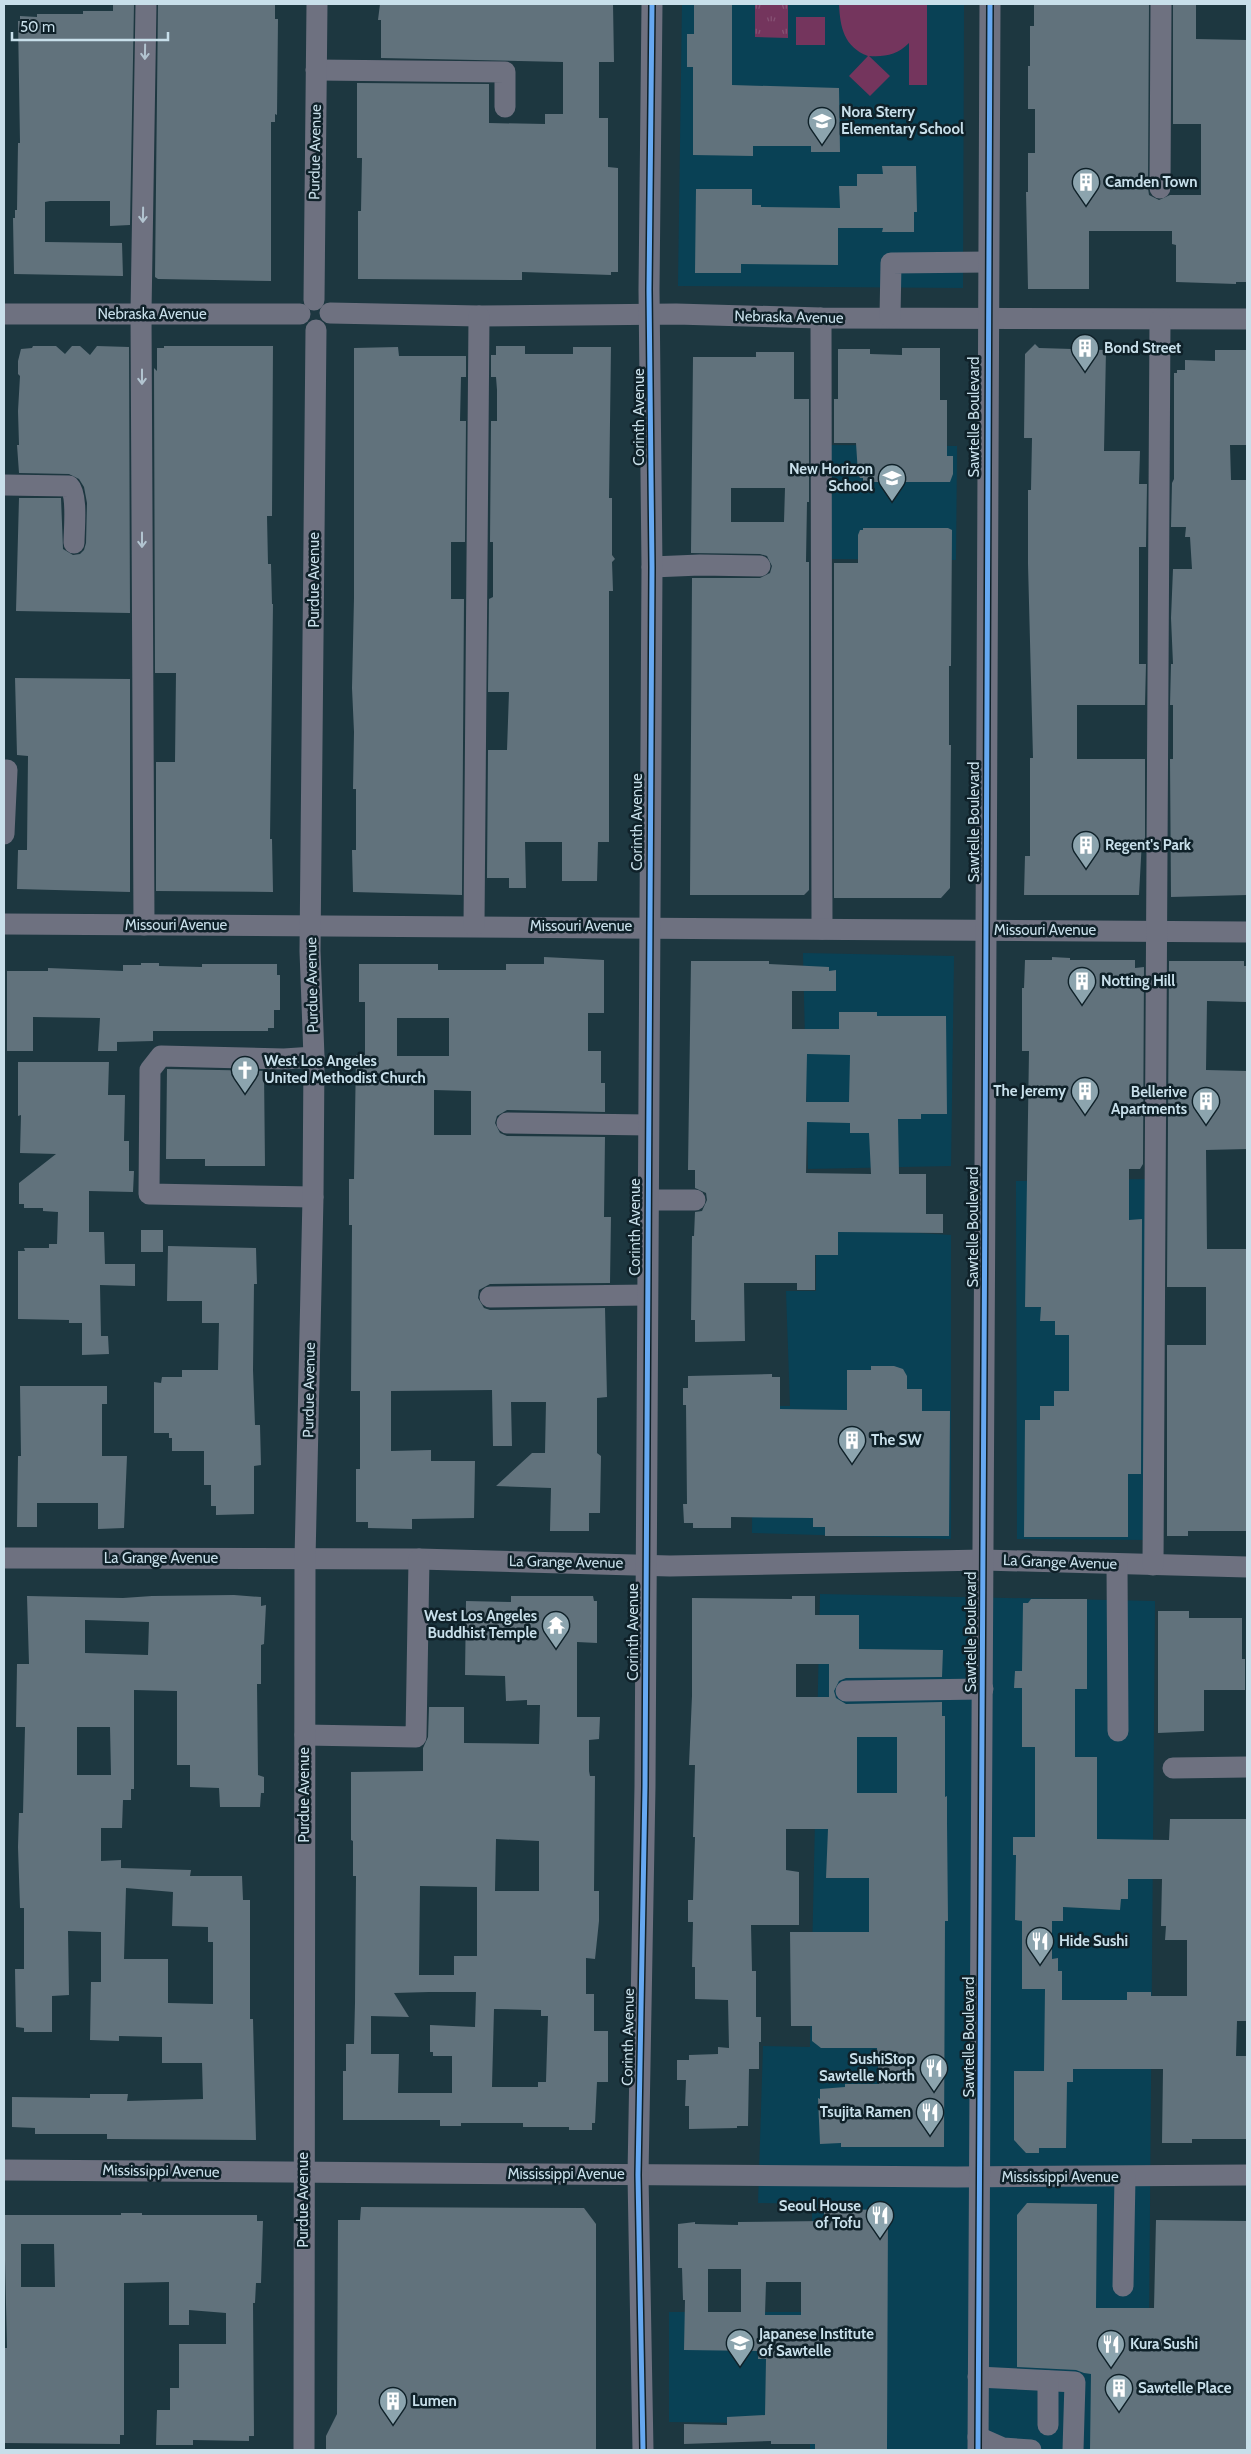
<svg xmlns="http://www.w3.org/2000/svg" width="1251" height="2454" viewBox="0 0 1251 2454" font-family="Cabin,sans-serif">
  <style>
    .built { fill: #094155 }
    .grass { fill: url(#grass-tufts) }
    .pitch { fill: #74355d }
    .building { fill: #61727c; fill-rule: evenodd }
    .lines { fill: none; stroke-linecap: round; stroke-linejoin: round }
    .minor { stroke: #6e7180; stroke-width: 21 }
    .cycleway-casing { stroke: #0f2129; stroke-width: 8 }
    .cycleway { stroke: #66a8f1; stroke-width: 5 }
    .oneway { stroke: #b2c4d0 }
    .labels { text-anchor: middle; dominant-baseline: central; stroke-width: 5; stroke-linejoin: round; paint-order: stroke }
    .poi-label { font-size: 15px; font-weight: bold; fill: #c8dfea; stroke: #0f2129; text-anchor: start }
    .street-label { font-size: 15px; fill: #c8dfea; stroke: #0f2129 }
  </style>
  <defs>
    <pattern id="grass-tufts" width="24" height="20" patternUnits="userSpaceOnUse" patternTransform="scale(1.25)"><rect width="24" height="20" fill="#74355d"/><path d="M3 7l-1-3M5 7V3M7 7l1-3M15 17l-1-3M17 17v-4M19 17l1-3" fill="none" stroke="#865274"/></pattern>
  </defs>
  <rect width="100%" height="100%" fill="#1d3740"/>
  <g class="built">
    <polygon points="682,4 964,4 963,288 678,286"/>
    <polygon points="828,445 957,446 956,560 828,559"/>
    <polygon points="803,953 954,956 951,1166 808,1169"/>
    <polygon points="1149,1179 1147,1540 1017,1539 1016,1181"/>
    <polygon points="816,1227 951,1235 951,1539 752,1533 753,1406 790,1406 786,1291 816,1291"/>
    <polygon points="820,1594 1155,1601 1148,2450 810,2450 810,2424 669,2422 669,2312 812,2312 812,2204 758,2203 763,2046 810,2047"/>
  </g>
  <polygon class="grass" points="755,4 788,4 788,38 755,37"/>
  <g class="pitch">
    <path d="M839,4h88v81h-18v-42c-12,12 -24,14 -40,13l21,20 -20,20 -21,-20 19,-20c-24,-9 -28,-29 -29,-52z"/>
    <rect x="796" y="17" width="29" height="28"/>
  </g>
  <g class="building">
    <polygon points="113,4 134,4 130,225 110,226 110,201 50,201 45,202 45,242 122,243 123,276 14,274 13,218 15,218 15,210 17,210 18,143 20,143 18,21 20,21 20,16 37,17 37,14 83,14 83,11 113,11"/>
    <polygon points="158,4 275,4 275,19 278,19 277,115 275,114 275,122 271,122 271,281 158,279 155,277"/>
    <polygon points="380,4 613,4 614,62 599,62 599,118 608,118 608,167 618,168 618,272 611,272 611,275 522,272 522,280 358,279 358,211 361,211 362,158 357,158 357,83 489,84 489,123 545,124 545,114 563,114 563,62 381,58 381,20 378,20"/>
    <polygon points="694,4 732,4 732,85 839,88 840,152 811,152 811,146 753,146 753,156 693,155 693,67 687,67 687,34 694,34"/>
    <polygon points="1034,4 1149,4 1148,188 1149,195 1159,200 1170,195 1201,195 1201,124 1173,124 1173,4 1196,4 1196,39 1247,40 1247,282 1236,282 1236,284 1176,282 1176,245 1172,244 1172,231 1089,231 1089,289 1028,289 1026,192 1028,192 1028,153 1035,153 1035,109 1028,109 1028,66 1030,66 1030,26 1034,26"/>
    <polygon points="882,166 916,166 917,212 914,212 914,232 882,232 883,228 838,228 838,265 741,264 741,273 695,273 696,189 752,189 752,205 761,205 761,207 840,208 839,186 857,186 857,174 883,174"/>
    <polygon points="1035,344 1039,348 1106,350 1104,451 1140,451 1139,484 1147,484 1146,547 1139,547 1139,664 1146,664 1145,705 1077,705 1077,759 1145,759 1145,840 1142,840 1139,895 1024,895 1025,856 1030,856 1030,758 1033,758 1028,564 1028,490 1031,490 1032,438 1024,438 1025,354"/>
    <polygon points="33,346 56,346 65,354 72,346 80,346 90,355 97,346 129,347 130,613 16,611 19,498 61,498 63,549 73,555 80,554 84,550 86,543 87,503 84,487 79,479 69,474 19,473 17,445 19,445 18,411 20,376 18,374 18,361 21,349 32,348"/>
    <polygon points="164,346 273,346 272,516 267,516 268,564 271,564 272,604 273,604 270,839 272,839 273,892 156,891 156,762 175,762 176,673 155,673 154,368 157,371 157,348 164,348"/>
    <polygon points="496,346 525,346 525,354 573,354 573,347 611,347 609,498 612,498 612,555 615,559 612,562 613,591 609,591 609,842 598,842 597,881 562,881 562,842 525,842 526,888 509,888 509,878 487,878 488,750 507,750 509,692 488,692 489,599 493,597 493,542 490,542 491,421 497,421 497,390 496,377 491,377 491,355 496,355"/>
    <polygon points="398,347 399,356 466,356 466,377 461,377 460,421 466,421 465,542 451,542 451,599 464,599 462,895 353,892 352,850 356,850 356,789 353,789 354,732 352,688 354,598 354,348"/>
    <polygon points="902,348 940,348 940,400 947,400 947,456 953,456 953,474 950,482 863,482 863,478 860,478 858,474 856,443 834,443 834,399 838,399 838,349 870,349 870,354 902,355"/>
    <polygon points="1215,350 1247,350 1247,445 1230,445 1231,480 1247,480 1247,895 1171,897 1170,759 1173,759 1173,705 1170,705 1171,664 1173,664 1171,618 1173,569 1192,569 1190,537 1185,537 1186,527 1171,527 1172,483 1174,479 1174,373 1177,373 1177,370 1185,370 1185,360 1215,361"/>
    <path d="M756,352h38v47h15v103h-2l-1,60h3v328l-5,5h-114l2,-317h68l10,-5 2,-7 -5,-10 -7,-2 -69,-1 2,-196h63zM731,488h54l-1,34h-53z"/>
    <polygon points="863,528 948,528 952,530 951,666 949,666 949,745 951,745 950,888 941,898 834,898 834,563 858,563 858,535 860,530 863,530"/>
    <polygon points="15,678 130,679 130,892 17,889 18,850 27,850 28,756 17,755"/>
    <path d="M544,957l60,3v53h-16v38h13v32h4v29l-98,-2 -10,6 -2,7 5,10 7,3 98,1 -1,80h7l-1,66 -120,1 -11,6 -1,8 6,10 6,2 115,-2 2,89 -10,1v55l4,3 -1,57h-11v18h-39l1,-43 -55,-2 36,-33h13l1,-51h-35l1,44h-19l-1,-56 -101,1v60l40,-1v11h44l-1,57 -62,1v10l-44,-1v-6h-12v-53h4v-78h-9l1,-166h-3v-46h5l2,-124h9v-53h-6v-38h79v6h68v-6h38zM397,1018h52v38h-52zM434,1090l37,1v44h-37z"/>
    <polygon points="1052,957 1070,958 1070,960 1135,960 1135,968 1144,967 1143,1164 1140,1169 1129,1169 1129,1220 1142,1219 1141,1474 1128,1474 1128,1537 1024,1537 1025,1420 1040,1420 1040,1406 1054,1406 1054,1391 1069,1391 1069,1335 1055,1335 1055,1321 1040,1321 1041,1307 1025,1307 1029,1051 1022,1051 1022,988 1024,988 1025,960 1052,960"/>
    <path d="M691,961h78v3l60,3v4l7,-1v21h-44v38h47v-17h38v4h69l1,98h-26v5h-23l1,55h27v40h17v19l-105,-1v23h-23v35h-18v-7h-53l1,58 -50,1v-22h-4l1,-84h2l1,-24 7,-1 5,-11 -1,-7 -11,-5v-18h-7zM807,1054l43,1 -1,47h-43zM807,1122l43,1v10h19l2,41 -65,-1z"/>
    <polygon points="1169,961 1244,961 1244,966 1247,966 1247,1002 1207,1001 1206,1070 1247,1071 1247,1149 1206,1150 1207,1249 1247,1249 1247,1531 1188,1531 1188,1536 1167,1536 1167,1345 1206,1345 1206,1287 1167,1287"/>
    <polygon points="141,963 159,963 159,966 202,967 202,964 277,964 277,975 280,975 280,1010 274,1010 274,1028 268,1028 268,1031 153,1031 153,1041 117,1042 117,1051 98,1051 100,1018 33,1017 33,1051 7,1051 7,971 48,971 48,968 123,971 123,965 141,965"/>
    <polygon points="18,1062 109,1062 108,1095 125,1095 124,1141 129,1141 129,1171 134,1171 133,1192 89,1191 89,1232 104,1232 105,1264 135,1264 135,1286 100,1285 101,1336 108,1336 109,1354 82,1355 82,1323 69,1323 69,1320 18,1319 18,1251 25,1251 24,1248 49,1248 49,1244 57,1244 58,1212 43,1211 43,1208 24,1208 24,1204 19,1204 19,1183 56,1154 20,1153 21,1115 18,1116"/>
    <polygon points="167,1069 264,1071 265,1166 205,1166 205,1159 166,1159"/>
    <rect x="141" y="1230" width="22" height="22"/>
    <polygon points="168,1246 256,1248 257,1284 254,1284 253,1370 255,1425 260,1425 261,1465 254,1466 254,1514 216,1515 216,1506 211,1506 211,1485 204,1485 204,1451 172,1451 172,1438 169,1438 169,1433 154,1433 154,1382 161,1383 162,1377 182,1377 182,1370 218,1370 219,1323 202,1323 202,1301 167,1301"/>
    <polygon points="871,1366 894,1366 903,1369 907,1376 907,1389 922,1389 922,1411 950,1411 949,1536 825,1536 825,1527 813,1527 813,1518 731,1517 731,1528 693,1528 693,1523 684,1523 683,1504 687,1504 686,1405 683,1405 683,1388 688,1388 688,1376 772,1374 772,1377 780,1377 780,1409 847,1410 847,1370 871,1370"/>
    <polygon points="20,1386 107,1386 107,1404 102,1404 102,1456 127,1456 124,1528 98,1529 98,1503 37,1503 37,1527 17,1527 18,1456 21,1456"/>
    <path d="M234,1595l27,2v9l5,-1 -2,39 -3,1v39h-4l1,91 6,2v16h-3l-1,14h-40l-1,-19 -29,-1v-22h-13v-74l-43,-1v99h-3v11h-8l-1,28h-21v33l20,-1v8l70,2 -1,6h52l1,24h7v119h3l3,121 -149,-1v-5h-72v-6l-23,-1v-30l78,1v-4h38l-1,7 76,-2 -1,-36h-40v-26l-43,-1v5l-29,-1 1,-58h10v-50l-33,-1 1,64 -17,1v36h-28v-4l-8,-1 -1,-58h9v-61h-4l-2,-61 1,-34h4l2,-86h-9l1,-63h12l-2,-68 96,2 29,-2zM85,1620l64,2 -1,33 -63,-2zM77,1727h33l1,48h-34zM126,1888l47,4 -1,34 36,1v15h5v62l-45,-1v-44h-44z"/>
    <path d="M511,1596h82l1,5h3v42l-20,-1v75h23l-1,22 -10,1v31l1,5h5l-1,115h5v30l-4,38 -9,-1v36h8v37h14v51h-11l-2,41h-3v7h-23v-3h-46v-4h-62v3h-21v-6h-97v-49h3v-27h8l1,-41 1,-127h-3v-35l-2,-1v-68l72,-1v-23l5,-11 1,-30h35v36l75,1 1,-39h-13v-5l-21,1 -1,-25 -40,-1 1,-74 45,1zM496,1839l43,2v50h-44zM420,1886l57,1v69h-23v19h-35zM429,1992h47l-1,35 -45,-2v27h3v4h19v37h-54l1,-39h-28v-38l38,1 -15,-24zM494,2009l47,1v6h7l-2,66h-8v5h-46z"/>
    <path d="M792,1596h23v19h44v34l84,1 -1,27 -96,1 -7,3 -5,10 2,7 10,6 96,-2v14h3v81l2,-1v27l1,98h-3l-1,226h-103v-4l-21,1 -2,-46 2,1v-10l25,-2v-3h34l-2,-36h-56l-9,-7v-15h-21l-1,-94h79v-54h-43l2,-49h-42v41l13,2v53h-48l1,46h4v46h5v25h-2v27h-10l-1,57h-11v2l-48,1v-23h-4l1,-26h-9v-20h12v-5l29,-1v-7l11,1 -1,-48 -33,-1v-32h-3l1,-45h-5v-22h5l2,-63h-2l2,-72h-6l3,-69v-98l100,1zM796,1664h33v33h-33zM857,1737h40v56h-40z"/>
    <path d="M1031,1599h56v90h-12v68h22v82l72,1 1,-21h77v202h-10l-1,35h11v83h-55v4h-30l1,-74h-90v13h-6l-1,66h-27v5h-13l-12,-13v-69h30l1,-82h-23v-68l-7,-1 1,-65h-3v-18h22v-90h-13v-59h-8l1,-17h7l1,-68h5zM1128,1879h34l-1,47h5l-1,14h22v56h-36v-4h-24v8h-65v-29h-4v-13l-6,1v-38h11v-14l57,3 1,-11h7z"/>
    <polygon points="1158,1611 1189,1611 1189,1618 1242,1618 1242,1659 1245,1659 1245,1690 1204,1690 1204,1731 1158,1733"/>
    <polygon points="1027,2203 1097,2204 1096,2308 1154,2308 1156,2220 1247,2221 1247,2450 1090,2450 1091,2374 1084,2373 1076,2370 1017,2367 1017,2215"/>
    <polygon points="361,2207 584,2208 596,2224 596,2450 326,2450 326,2436 337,2414 338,2220 360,2220"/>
    <path d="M824,2209l64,1 -1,240h-72v-6h-44v-3l-87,3v-20l43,1v-8l38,-2 1,-56h-8l1,-8 -75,-1 1,-50h-2l-1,-32h-4v-44l17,-2v2l43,1v-3l86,-1zM708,2269h33v43h-33zM766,2282h35v33h-36z"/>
    <path d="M121,2213h21v2h115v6h6l-2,62h-5l-1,20h-2l1,133h-5v5l-56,-1v5h-37l1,-35h13v-22h9v-44h47v-31l-37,-3v15h-20v-43l-45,1v152h-4v9l-116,-1v-95h3l-3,-133h117zM21,2244h33l1,43h-34z"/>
  </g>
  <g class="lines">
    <g class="minor">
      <polyline points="316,70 505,72 505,107"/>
      <polyline points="1160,188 1161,4"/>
      <polyline points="314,300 317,4"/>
      <polyline points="330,313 479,316 676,314 821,318 1247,319"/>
      <polyline points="4,314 300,314"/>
      <polyline points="890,317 891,263 988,262"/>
      <polyline points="821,318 822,929"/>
      <path d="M4,485l65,1c9,9 5,43 5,57"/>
      <polyline points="652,567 700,565 760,566"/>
      <polyline points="4,770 7,770 4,834"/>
      <polyline points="4,924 1247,932"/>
      <polyline points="144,925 141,313 146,4"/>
      <polyline points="474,926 479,316"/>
      <polyline points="507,1123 648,1125"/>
      <polyline points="313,1197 149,1194 150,1070 161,1056 284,1059 314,1057"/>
      <polyline points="647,1200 695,1200"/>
      <polyline points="490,1297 647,1295"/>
      <polyline points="4,1558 419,1559 670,1566 984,1560 1247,1567"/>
      <polyline points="1117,1564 1118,1731"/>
      <polyline points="1153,1565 1160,320"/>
      <polyline points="846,1691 983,1689"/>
      <polyline points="305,1735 416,1737 419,1559"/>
      <polyline points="1173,1768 1247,1767"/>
      <polyline points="4,2170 957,2177 1247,2175"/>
      <polyline points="1123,2286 1125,2177"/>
      <polyline points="978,2377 1075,2382 1073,2450"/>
      <polyline points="1048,2425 1048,2381"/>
      <polyline points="978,2437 1003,2448 1031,2450"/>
      <polyline points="304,2450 305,1559 313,1197 314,1057 310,951 316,330"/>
      <polyline points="643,2450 638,2175 645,1786 652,567 649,290 652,4"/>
      <path d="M978,2450c10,-815 4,-1631 12,-2446"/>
    </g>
    <g class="cycleway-casing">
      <g id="cycleway">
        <polyline points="643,2450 638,2175 645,1786 652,567 649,290 652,4"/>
        <path d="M978,2450c10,-815 4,-1631 12,-2446"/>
      </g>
    </g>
    <use href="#cycleway" class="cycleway"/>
  </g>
  <defs><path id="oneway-shaft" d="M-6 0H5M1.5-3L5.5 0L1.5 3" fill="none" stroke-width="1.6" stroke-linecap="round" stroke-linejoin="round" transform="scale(1.25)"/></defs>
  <g class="oneway">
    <use href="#oneway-shaft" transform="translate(145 52) rotate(91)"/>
    <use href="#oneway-shaft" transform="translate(143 215) rotate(91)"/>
    <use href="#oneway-shaft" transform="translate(142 377) rotate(90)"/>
    <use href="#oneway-shaft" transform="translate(142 540) rotate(90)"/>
  </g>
  <defs>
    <g id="school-pin" transform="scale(1.4375)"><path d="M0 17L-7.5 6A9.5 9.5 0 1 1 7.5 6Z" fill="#8ca4ae" stroke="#0f2129"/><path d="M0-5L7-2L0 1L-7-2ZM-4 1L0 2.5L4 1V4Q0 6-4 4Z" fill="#fff"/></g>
    <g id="building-pin" transform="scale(1.4375)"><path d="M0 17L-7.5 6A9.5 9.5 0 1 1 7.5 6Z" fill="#8ca4ae" stroke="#0f2129"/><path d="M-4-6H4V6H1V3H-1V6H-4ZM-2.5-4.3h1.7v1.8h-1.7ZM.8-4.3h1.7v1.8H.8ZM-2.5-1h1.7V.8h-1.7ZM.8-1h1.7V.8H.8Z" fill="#fff"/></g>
    <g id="church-pin" transform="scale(1.4375)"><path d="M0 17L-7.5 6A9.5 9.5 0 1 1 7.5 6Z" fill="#8ca4ae" stroke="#0f2129"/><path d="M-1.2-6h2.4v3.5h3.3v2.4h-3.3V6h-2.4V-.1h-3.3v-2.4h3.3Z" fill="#fff"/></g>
    <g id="temple-pin" transform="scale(1.4375)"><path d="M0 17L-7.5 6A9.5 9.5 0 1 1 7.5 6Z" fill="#8ca4ae" stroke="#0f2129"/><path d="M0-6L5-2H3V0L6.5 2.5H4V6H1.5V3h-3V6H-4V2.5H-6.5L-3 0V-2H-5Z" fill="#fff"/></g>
    <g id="restaurant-pin" transform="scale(1.4375)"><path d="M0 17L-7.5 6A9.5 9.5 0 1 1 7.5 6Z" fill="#8ca4ae" stroke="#0f2129"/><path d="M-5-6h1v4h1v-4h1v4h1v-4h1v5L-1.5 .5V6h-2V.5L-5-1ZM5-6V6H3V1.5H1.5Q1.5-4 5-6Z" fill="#fff"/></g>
  </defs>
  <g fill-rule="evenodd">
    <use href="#school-pin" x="822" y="121"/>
    <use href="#building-pin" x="1086" y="182"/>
    <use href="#building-pin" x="1085" y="348"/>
    <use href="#school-pin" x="892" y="478"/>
    <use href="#building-pin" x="1086" y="845"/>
    <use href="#building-pin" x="1082" y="981"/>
    <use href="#church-pin" x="245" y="1070"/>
    <use href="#building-pin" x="1085" y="1091"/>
    <use href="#building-pin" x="1206" y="1101"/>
    <use href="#building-pin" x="852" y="1440"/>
    <use href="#temple-pin" x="556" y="1625"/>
    <use href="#restaurant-pin" x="1040" y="1941"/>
    <use href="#restaurant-pin" x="934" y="2068"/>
    <use href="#restaurant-pin" x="930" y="2112"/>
    <use href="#restaurant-pin" x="880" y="2215"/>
    <use href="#school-pin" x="740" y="2343"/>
    <use href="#restaurant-pin" x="1111" y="2344"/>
    <use href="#building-pin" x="1119" y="2388"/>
    <use href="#building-pin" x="393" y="2401"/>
  </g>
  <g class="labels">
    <g class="poi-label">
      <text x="841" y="112">Nora Sterry<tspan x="841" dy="17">Elementary School</tspan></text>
      <text x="1105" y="182">Camden Town</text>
      <text x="1104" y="348">Bond Street</text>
      <text x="873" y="469" text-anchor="end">New Horizon<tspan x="873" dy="17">School</tspan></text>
      <text x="1105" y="845">Regent's Park</text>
      <text x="1101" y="981">Notting Hill</text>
      <text x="264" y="1061">West Los Angeles<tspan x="264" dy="17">United Methodist Church</tspan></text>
      <text x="1066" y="1091" text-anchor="end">The Jeremy</text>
      <text x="1187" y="1092" text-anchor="end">Bellerive<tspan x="1187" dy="17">Apartments</tspan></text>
      <text x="871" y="1440">The SW</text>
      <text x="537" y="1616" text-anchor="end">West Los Angeles<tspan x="537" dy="17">Buddhist Temple</tspan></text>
      <text x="1059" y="1941">Hide Sushi</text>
      <text x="915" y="2059" text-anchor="end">SushiStop<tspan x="915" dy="17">Sawtelle North</tspan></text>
      <text x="911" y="2112" text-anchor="end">Tsujita Ramen</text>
      <text x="861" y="2206" text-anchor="end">Seoul House<tspan x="861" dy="17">of Tofu</tspan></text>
      <text x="759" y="2334">Japanese Institute<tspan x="759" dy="17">of Sawtelle</tspan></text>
      <text x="1130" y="2344">Kura Sushi</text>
      <text x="1138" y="2388">Sawtelle Place</text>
      <text x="412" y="2401">Lumen</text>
    </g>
    <g class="street-label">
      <text transform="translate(315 152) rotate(-89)">Purdue Avenue</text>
      <text x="152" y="314">Nebraska Avenue</text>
      <text transform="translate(789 317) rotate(1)">Nebraska Avenue</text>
      <text transform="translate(639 417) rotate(-90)">Corinth Avenue</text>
      <text transform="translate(974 417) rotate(-90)">Sawtelle Boulevard</text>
      <text transform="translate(314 580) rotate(-90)">Purdue Avenue</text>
      <text transform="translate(637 822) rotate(-90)">Corinth Avenue</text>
      <text transform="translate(974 822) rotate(-90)">Sawtelle Boulevard</text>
      <text x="176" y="925">Missouri Avenue</text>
      <text x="581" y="926">Missouri Avenue</text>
      <text x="1045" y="930">Missouri Avenue</text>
      <text transform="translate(312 985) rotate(-91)">Purdue Avenue</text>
      <text transform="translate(635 1227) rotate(-90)">Corinth Avenue</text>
      <text transform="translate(973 1227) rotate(-90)">Sawtelle Boulevard</text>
      <text transform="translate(309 1390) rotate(-89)">Purdue Avenue</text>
      <text x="161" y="1558">La Grange Avenue</text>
      <text transform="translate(566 1562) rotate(1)">La Grange Avenue</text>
      <text transform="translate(1060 1562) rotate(2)">La Grange Avenue</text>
      <text transform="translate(633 1632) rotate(-90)">Corinth Avenue</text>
      <text transform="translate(971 1632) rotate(-90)">Sawtelle Boulevard</text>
      <text transform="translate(304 1795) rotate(-90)">Purdue Avenue</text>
      <text transform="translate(628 2037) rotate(-89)">Corinth Avenue</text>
      <text transform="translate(969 2037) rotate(-90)">Sawtelle Boulevard</text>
      <text transform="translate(161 2171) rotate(1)">Mississippi Avenue</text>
      <text x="566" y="2174">Mississippi Avenue</text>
      <text x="1060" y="2177">Mississippi Avenue</text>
      <text transform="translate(303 2200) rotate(-90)">Purdue Avenue</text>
    </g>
  </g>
  <rect width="1251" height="2454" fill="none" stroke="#c8dfea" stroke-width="10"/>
  <path d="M12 32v8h156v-8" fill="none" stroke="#c8dfea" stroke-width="2.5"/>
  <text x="20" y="32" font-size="15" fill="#c8dfea" stroke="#0f2129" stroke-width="4" paint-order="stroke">50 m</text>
</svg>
